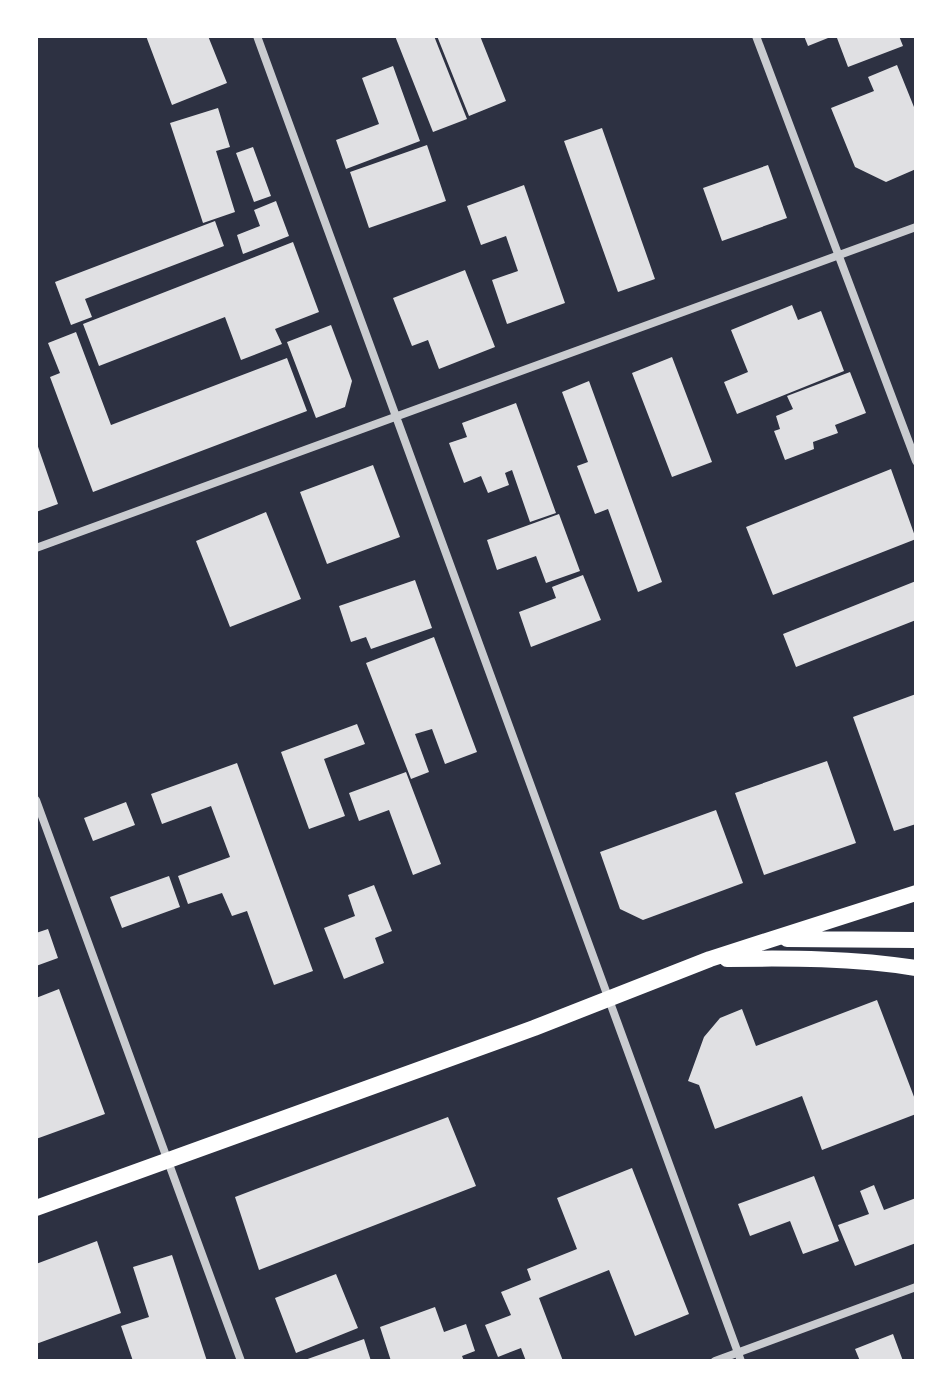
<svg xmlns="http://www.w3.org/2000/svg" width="952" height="1397" font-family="'IBM Plex Serif',serif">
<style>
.building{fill:#e0e0e3}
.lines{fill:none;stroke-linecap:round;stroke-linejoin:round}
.minor{stroke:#caccd0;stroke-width:8}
.secondary{stroke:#fff;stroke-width:16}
</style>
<rect width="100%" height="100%" fill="#2d3142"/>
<path class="building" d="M 146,36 L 208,36 L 227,83 L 172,105 Z
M 395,36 L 434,36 L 467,119 L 433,132 Z
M 437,36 L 480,36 L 506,101 L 469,116 Z
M 804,36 L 833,36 L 808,46 Z
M 842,36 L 899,36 L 903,46 L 848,67 L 837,38 Z
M 897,65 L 916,112 L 916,169 L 886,182 L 855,167 L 831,108 L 874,91 L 868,77 Z
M 393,66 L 420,141 L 346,169 L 336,140 L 379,124 L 362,78 Z
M 218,108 L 230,147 L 216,151 L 235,212 L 203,223 L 170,123 Z
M 602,128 L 655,279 L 618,292 L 564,141 Z
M 427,145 L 446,201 L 369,228 L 350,172 Z
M 253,147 L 271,196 L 254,202 L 236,153 Z
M 768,165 L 787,218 L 722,241 L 703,188 Z
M 524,185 L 565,303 L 507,324 L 492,280 L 518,271 L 506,236 L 481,245 L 467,206 Z
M 276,201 L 289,236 L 243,254 L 237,235 L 260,226 L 254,210 Z
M 215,221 L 224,246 L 85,299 L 92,317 L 71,325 L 55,282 Z
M 293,242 L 319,312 L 275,329 L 282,344 L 241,360 L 225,317 L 99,366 L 83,324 Z
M 465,270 L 495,347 L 439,369 L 428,340 L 412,346 L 393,298 Z
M 792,305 L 798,320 L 821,311 L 844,371 L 737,414 L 724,382 L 748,372 L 731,330 Z
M 331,325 L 352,381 L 345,407 L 316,418 L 287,342 Z
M 76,332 L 111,425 L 287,358 L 307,411 L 93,492 L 50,377 L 60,373 L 48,343 Z
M 672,357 L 712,462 L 672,477 L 632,373 Z
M 850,372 L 866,413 L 835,425 L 838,433 L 813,442 L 814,449 L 785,460 L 774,431 L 780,429 L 776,416 L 793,409 L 787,396 Z
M 589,381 L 662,582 L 638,592 L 608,509 L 595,514 L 577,466 L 588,462 L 562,392 Z
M 516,403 L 556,513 L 530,522 L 512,470 L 505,473 L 509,485 L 488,493 L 481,476 L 464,483 L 449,443 L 467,437 L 462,423 Z
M 36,441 L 58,504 L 36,512 Z
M 373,465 L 400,537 L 327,564 L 300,492 Z
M 891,469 L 916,539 L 773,595 L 746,527 Z
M 266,512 L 301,599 L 230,627 L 196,541 Z
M 559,514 L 580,571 L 546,583 L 536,556 L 497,570 L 487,540 Z
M 583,575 L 601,620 L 531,647 L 519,612 L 556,598 L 552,587 Z
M 415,580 L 432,628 L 371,649 L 366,637 L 351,642 L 339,606 Z
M 916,581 L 916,620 L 796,667 L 783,634 Z
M 434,637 L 477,752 L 445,764 L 432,729 L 415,734 L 429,772 L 411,779 L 366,663 Z
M 916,694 L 916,824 L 894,831 L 853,717 Z
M 357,724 L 365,744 L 324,759 L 345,816 L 309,829 L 281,752 Z
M 827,761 L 856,843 L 764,875 L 735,793 Z
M 237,763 L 313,971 L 274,985 L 247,911 L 232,916 L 222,893 L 188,904 L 178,876 L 230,857 L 211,806 L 162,824 L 151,794 Z
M 406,772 L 441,864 L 413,875 L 389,810 L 359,821 L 349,793 Z
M 126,802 L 135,825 L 93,841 L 84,818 Z
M 716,810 L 743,883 L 643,920 L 620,909 L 600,852 Z
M 169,876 L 180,907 L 122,928 L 110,897 Z
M 374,885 L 392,931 L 375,938 L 384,963 L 344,979 L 324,928 L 355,916 L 348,895 Z
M 48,929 L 58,958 L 36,966 L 36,933 Z
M 59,989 L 105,1114 L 36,1139 L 36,998 Z
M 877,1000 L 916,1102 L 916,1114 L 822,1150 L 802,1096 L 715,1129 L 699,1085 L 688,1081 L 704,1037 L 720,1018 L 742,1009 L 756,1046 Z
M 448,1117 L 476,1186 L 259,1270 L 235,1197 Z
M 632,1168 L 689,1314 L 635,1336 L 609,1270 L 539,1298 L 563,1361 L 526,1361 L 521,1348 L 498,1357 L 485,1325 L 511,1315 L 501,1292 L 531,1280 L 527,1269 L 577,1249 L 557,1198 Z
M 814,1176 L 839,1241 L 803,1254 L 790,1221 L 750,1236 L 738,1204 Z
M 874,1185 L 884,1210 L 916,1198 L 916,1243 L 855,1266 L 838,1225 L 869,1214 L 860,1191 Z
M 97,1241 L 121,1313 L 36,1344 L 36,1264 Z
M 172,1255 L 207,1361 L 133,1361 L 121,1326 L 149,1317 L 133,1267 Z
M 336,1274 L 358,1328 L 296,1353 L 275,1298 Z
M 435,1307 L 444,1332 L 466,1324 L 475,1351 L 462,1356 L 464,1361 L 391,1361 L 380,1327 Z
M 893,1334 L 903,1361 L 860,1361 L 855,1349 Z
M 364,1339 L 371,1361 L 302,1361 Z"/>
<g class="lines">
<path class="minor" d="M 257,36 L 741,1361
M 756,36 L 916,461
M 36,548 L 916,227
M 36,800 L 241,1361
M 715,1361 L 916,1287"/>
<path class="secondary" d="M 787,939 L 916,940
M 727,959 C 791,958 853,958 916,968
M 36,1208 L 534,1028 L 710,959 L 916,893"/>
</g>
<rect width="952" height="1397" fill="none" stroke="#ffffff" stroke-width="76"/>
</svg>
